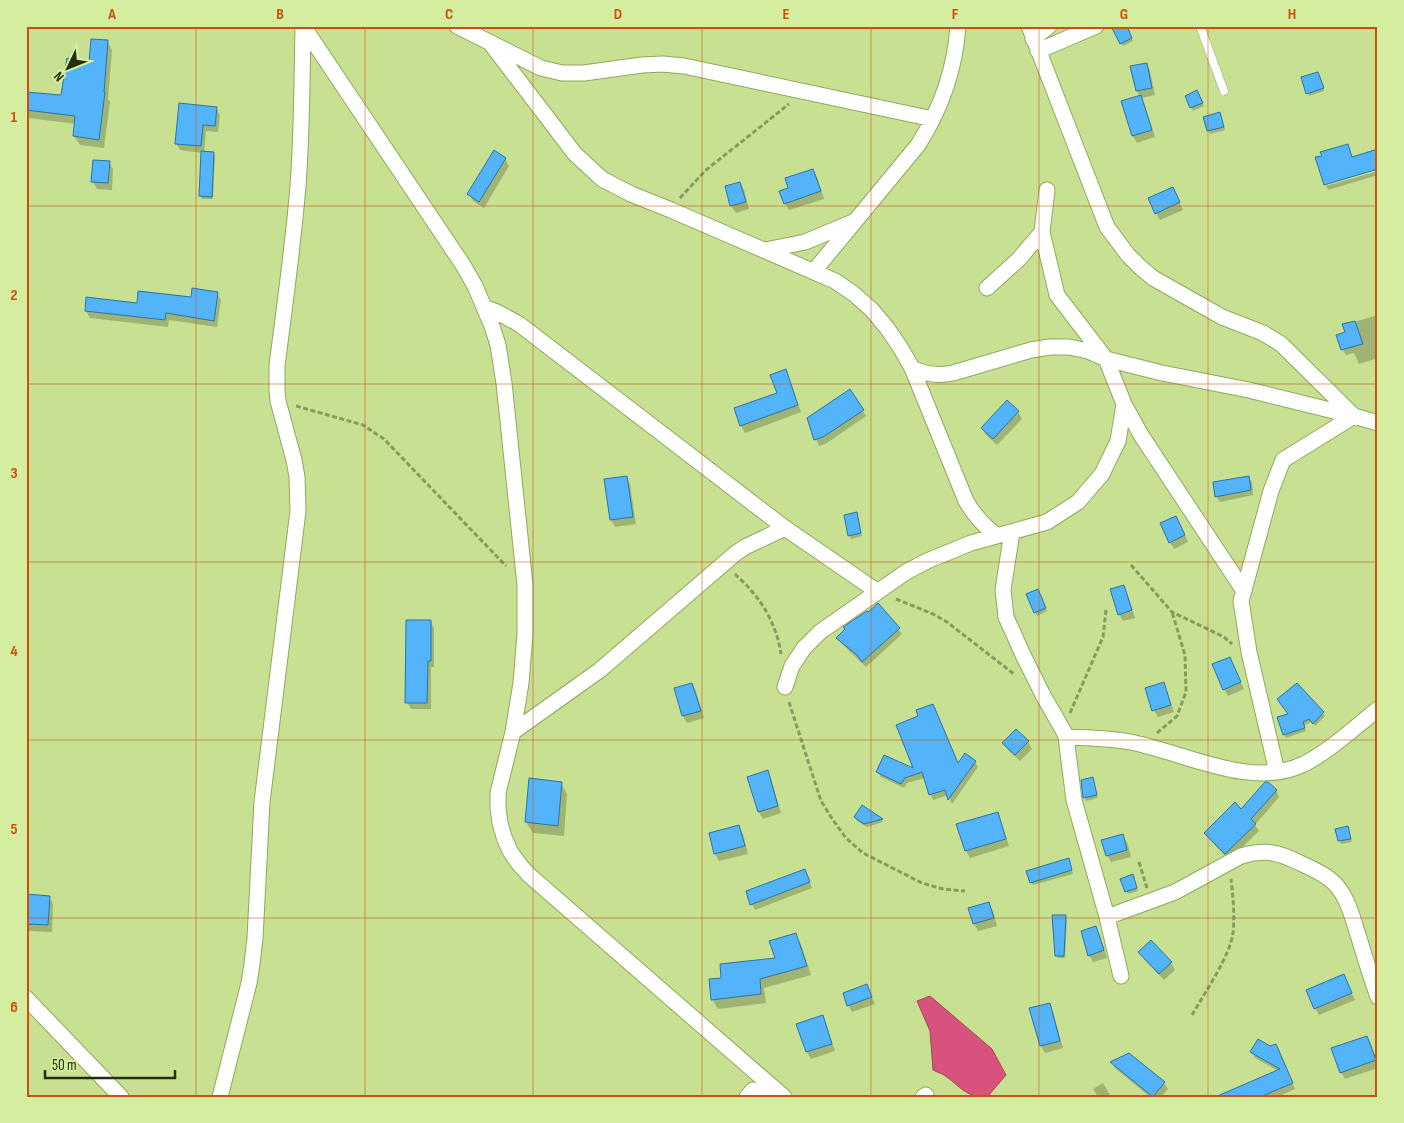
<svg xmlns="http://www.w3.org/2000/svg" width="1404" height="1123" font-family="'Sofia Sans Condensed',sans-serif">
<style>
.water{fill:#d7537e;stroke:#a1485c}
.shadow{fill:#0003}
.building{fill:#54b4fa;stroke:#2b73a4}
.lines{fill:none;stroke-linecap:round;stroke-linejoin:round}
.service-casing{stroke:#91a85c;stroke-width:9}
.minor-casing{stroke:#91a85c;stroke-width:17}
.path{stroke:#889b5f;stroke-width:3;stroke-dasharray:5 2.5;stroke-linecap:butt}
.service{stroke:#fff;stroke-width:8}
.minor{stroke:#fff;stroke-width:15}
.grid{fill:none;stroke:#cb520c;stroke-width:1;stroke-opacity:0.55}
.neatline{fill:none;stroke:#cb520c;stroke-width:2}
.grid-label{font-size:16px;text-anchor:middle;font-weight:bold;fill:#cb520c}
</style>
<rect width="100%" height="100%" fill="#c7e092"/>
<path class="water" d="M 930,996 L 992,1049 L 1006,1075 L 988,1096 C 968,1100 959,1085 944,1075 C 941,1073 936,1072 933,1070 L 930,1031 L 917,1001 Z"/>
<path class="shadow" d="M 1125,26 L 1133,41 L 1123,46 L 1113,27 Z
M 107,41 L 112,50 L 108,99 L 110,102 L 104,148 L 80,145 L 74,136 L 76,124 L 29,118 L 26,114 L 26,93 L 62,96 L 90,64 Z
M 1146,64 L 1150,71 L 1155,95 L 1141,98 L 1144,103 L 1155,137 L 1137,143 L 1133,136 L 1140,96 L 1137,91 L 1132,67 Z
M 1320,76 L 1324,91 L 1309,96 L 1308,93 Z
M 1198,95 L 1204,106 L 1193,111 L 1186,96 Z
M 216,108 L 220,115 L 218,132 L 206,131 L 204,153 L 213,153 L 215,156 L 213,199 L 202,199 L 200,196 L 203,153 L 180,150 L 176,143 Z
M 1220,114 L 1225,130 L 1210,134 L 1205,118 Z
M 494,152 L 505,159 L 509,166 L 484,208 L 473,201 L 469,194 Z
M 109,162 L 113,169 L 112,190 L 97,189 L 93,182 Z
M 813,170 L 817,177 L 824,199 L 789,210 L 785,203 L 790,188 Z
M 1378,171 L 1378,175 L 1328,190 L 1326,186 Z
M 740,183 L 744,190 L 749,209 L 736,213 L 731,206 L 726,187 Z
M 1173,188 L 1183,210 L 1160,220 L 1156,213 Z
M 217,293 L 221,300 L 217,327 L 169,320 L 168,327 L 90,318 L 86,311 L 192,299 Z
M 1378,315 L 1378,358 L 1359,364 L 1354,353 L 1346,355 L 1342,349 L 1346,333 L 1344,325 Z
M 785,371 L 789,378 L 801,412 L 745,433 L 741,426 L 735,409 L 778,394 Z
M 862,410 L 866,416 L 827,443 L 819,446 L 808,419 Z
M 1018,412 L 1022,419 L 997,445 L 986,435 L 982,428 Z
M 626,477 L 630,484 L 636,524 L 615,527 L 611,520 L 606,480 Z
M 1249,477 L 1252,482 L 1253,495 L 1220,502 L 1216,496 Z
M 856,514 L 862,536 L 851,539 L 850,536 Z
M 1180,524 L 1188,542 L 1174,549 L 1170,542 Z
M 1123,586 L 1127,593 L 1135,618 L 1123,621 L 1119,614 Z
M 1039,594 L 1047,611 L 1037,616 L 1027,595 Z
M 878,605 L 902,634 L 866,667 L 841,643 L 838,638 Z
M 430,621 L 434,628 L 434,667 L 431,667 L 431,709 L 411,709 L 407,702 Z
M 1233,665 L 1244,689 L 1228,696 L 1224,689 Z
M 692,684 L 696,691 L 704,718 L 687,723 L 683,716 L 676,689 Z
M 1163,684 L 1167,691 L 1174,712 L 1158,717 L 1154,710 Z
M 1297,685 L 1325,716 L 1315,726 L 1312,721 L 1304,726 L 1306,731 L 1286,738 L 1278,718 L 1289,715 Z
M 1028,742 L 1032,749 L 1020,761 L 1008,750 L 1004,743 Z
M 975,762 L 978,767 L 952,804 L 948,795 L 933,800 L 925,778 L 907,783 L 904,788 L 881,777 L 878,772 L 916,771 Z
M 767,772 L 771,779 L 781,813 L 763,819 L 759,812 L 749,777 Z
M 1092,779 L 1098,798 L 1086,801 L 1085,798 L 1082,781 Z
M 561,783 L 567,794 L 564,836 L 533,833 L 526,822 Z
M 1276,790 L 1279,797 L 1255,825 L 1259,831 L 1229,860 L 1209,839 L 1205,833 Z
M 862,807 L 882,820 L 883,822 L 867,827 L 857,821 L 855,818 Z
M 997,814 L 1001,821 L 1009,846 L 970,858 L 966,851 L 958,825 Z
M 739,827 L 743,834 L 748,854 L 719,861 L 715,854 Z
M 1348,828 L 1352,842 L 1341,844 L 1337,830 Z
M 1122,835 L 1127,842 L 1131,857 L 1111,862 L 1107,855 Z
M 1070,862 L 1073,874 L 1033,885 L 1031,882 Z
M 808,877 L 812,888 L 755,910 L 752,904 Z
M 1134,879 L 1138,891 L 1128,894 L 1126,891 Z
M 26,895 L 49,897 L 53,904 L 52,932 L 28,931 L 26,927 Z
M 988,904 L 993,911 L 997,926 L 978,931 L 974,924 L 970,909 Z
M 1065,917 L 1067,920 L 1065,958 L 1058,958 L 1056,955 Z
M 1095,928 L 1100,935 L 1107,958 L 1093,962 L 1089,955 Z
M 795,935 L 801,944 L 811,975 L 764,988 L 766,1003 L 718,1009 L 712,999 L 722,979 L 776,959 Z
M 1140,952 L 1171,963 L 1175,970 L 1164,980 L 1144,959 Z
M 1343,975 L 1355,1000 L 1319,1015 L 1315,1008 Z
M 867,986 L 875,1004 L 852,1012 L 848,1005 Z
M 1049,1005 L 1053,1012 L 1063,1048 L 1045,1053 L 1041,1046 L 1031,1009 Z
M 822,1017 L 826,1024 L 835,1051 L 811,1059 L 807,1052 L 798,1025 Z
M 1367,1037 L 1371,1044 L 1378,1064 L 1378,1068 L 1345,1079 L 1341,1072 Z
M 1270,1047 L 1279,1052 L 1295,1089 L 1277,1097 L 1225,1097 L 1278,1071 L 1255,1058 L 1252,1052 Z
M 1129,1054 L 1164,1083 L 1168,1089 L 1161,1097 L 1150,1097 L 1115,1068 L 1112,1062 Z
M 1103,1083 L 1105,1086 L 1111,1097 L 1098,1097 L 1093,1089 Z"/>
<path class="building" d="M 1111,26 L 1127,26 L 1132,38 L 1120,44 Z
M 91,39 L 108,40 L 104,92 L 105,92 L 99,140 L 73,136 L 75,116 L 26,110 L 26,92 L 61,95 L 67,58 L 89,62 Z
M 1147,63 L 1152,88 L 1136,91 L 1130,66 Z
M 1318,72 L 1324,88 L 1306,94 L 1301,77 Z
M 1197,90 L 1203,103 L 1190,108 L 1185,96 Z
M 1141,95 L 1152,130 L 1132,136 L 1121,101 Z
M 179,103 L 217,107 L 215,126 L 203,125 L 201,146 L 175,144 Z
M 1220,112 L 1224,127 L 1207,131 L 1203,117 Z
M 1348,144 L 1352,157 L 1378,149 L 1378,169 L 1324,185 L 1315,157 L 1322,156 L 1320,152 Z
M 494,150 L 506,158 L 479,202 L 467,194 Z
M 201,151 L 214,152 L 212,197 L 199,196 Z
M 93,160 L 110,161 L 108,183 L 91,182 Z
M 813,169 L 821,191 L 784,204 L 779,191 L 788,188 L 785,178 Z
M 740,182 L 746,202 L 730,206 L 725,186 Z
M 1173,187 L 1180,202 L 1155,214 L 1148,198 Z
M 192,288 L 218,292 L 214,321 L 166,313 L 165,320 L 85,311 L 86,297 L 137,303 L 138,291 L 191,297 Z
M 1355,321 L 1363,344 L 1341,350 L 1336,335 L 1345,332 L 1342,324 Z
M 786,369 L 798,405 L 740,426 L 734,408 L 777,393 L 770,375 Z
M 850,389 L 864,410 L 823,437 L 814,440 L 807,418 Z
M 1007,400 L 1019,411 L 993,439 L 981,428 Z
M 627,476 L 633,517 L 610,520 L 604,479 Z
M 1249,476 L 1251,490 L 1215,497 L 1213,482 Z
M 857,512 L 861,533 L 848,536 L 844,515 Z
M 1176,516 L 1185,535 L 1169,543 L 1160,523 Z
M 1124,585 L 1132,610 L 1118,615 L 1110,589 Z
M 1038,589 L 1046,608 L 1034,613 L 1026,594 Z
M 878,603 L 900,628 L 862,662 L 857,655 L 836,638 L 845,629 L 843,627 L 867,611 L 868,612 Z
M 406,620 L 431,620 L 431,661 L 428,661 L 427,703 L 405,703 Z
M 1230,657 L 1241,682 L 1223,690 L 1212,664 Z
M 1164,682 L 1171,705 L 1152,711 L 1145,688 Z
M 692,683 L 701,711 L 682,716 L 674,688 Z
M 1297,683 L 1324,712 L 1313,724 L 1309,719 L 1303,722 L 1305,728 L 1283,735 L 1277,717 L 1288,714 L 1277,699 Z
M 933,704 L 958,763 L 965,753 L 976,761 L 948,800 L 945,790 L 929,795 L 922,772 L 905,778 L 901,784 L 876,772 L 884,755 L 913,768 L 896,725 L 918,716 L 916,710 Z
M 1016,729 L 1029,741 L 1015,755 L 1002,743 Z
M 768,770 L 778,806 L 758,812 L 747,777 Z
M 1093,777 L 1097,795 L 1083,798 L 1081,780 Z
M 529,778 L 562,782 L 558,826 L 525,822 Z
M 1265,782 L 1268,782 L 1277,790 L 1251,819 L 1256,824 L 1225,854 L 1204,833 L 1235,802 L 1241,809 Z
M 862,805 L 883,819 L 864,824 L 854,817 Z
M 998,812 L 1006,839 L 965,851 L 956,824 Z
M 739,825 L 745,846 L 714,854 L 709,833 Z
M 1348,826 L 1351,839 L 1338,841 L 1335,829 Z
M 1123,834 L 1127,850 L 1106,856 L 1101,840 Z
M 1069,858 L 1072,870 L 1030,883 L 1026,871 Z
M 805,869 L 810,882 L 750,905 L 746,891 Z
M 1133,874 L 1137,888 L 1125,892 L 1120,879 Z
M 26,894 L 50,896 L 48,925 L 26,924 Z
M 989,902 L 994,918 L 973,924 L 968,908 Z
M 1052,915 L 1066,915 L 1064,956 L 1055,956 Z
M 1096,926 L 1104,950 L 1088,956 L 1081,931 Z
M 796,933 L 807,966 L 760,979 L 761,994 L 711,1000 L 709,979 L 721,978 L 720,964 L 775,958 L 769,941 Z
M 1151,940 L 1172,962 L 1159,974 L 1138,952 Z
M 1344,974 L 1352,993 L 1314,1009 L 1306,990 Z
M 867,984 L 872,997 L 847,1006 L 843,993 Z
M 1050,1003 L 1060,1041 L 1040,1046 L 1029,1008 Z
M 823,1015 L 832,1044 L 806,1052 L 796,1024 Z
M 1367,1036 L 1376,1060 L 1340,1073 L 1331,1048 Z
M 1258,1039 L 1270,1046 L 1276,1044 L 1293,1083 L 1260,1097 L 1215,1097 L 1280,1069 L 1250,1052 Z
M 1129,1053 L 1165,1082 L 1153,1097 L 1110,1062 Z"/>
<g class="lines">
<defs>
<path id="service" d="M 1200,26 L 1224,91"/>
<path id="minor" d="M 303,26 L 463,265 L 475,286 L 492,326 L 498,345 L 504,383 L 525,585 L 525,634 L 521,683 L 513,732 L 498,793 L 498,808 L 500,823 L 504,837 L 510,851 L 519,864 L 529,875 L 784,1097
M 457,26 L 541,68 L 562,73 L 584,73 L 642,65 L 663,64 L 684,66 L 933,119
M 1029,26 L 1107,227 L 1128,255 L 1140,267 L 1153,278 L 1222,317 L 1263,333 L 1281,344 L 1354,416
M 1033,39 L 1049,26
M 491,44 L 575,154 L 602,179 L 631,194 L 671,210 L 835,281 L 854,294 L 872,310 L 887,328 L 900,347 L 912,368 L 966,501 C 974,515 984,526 997,536
M 1038,51 L 1096,26
M 1047,190 L 1042,232 L 1057,295 L 1106,359 L 1124,404 L 1141,435 L 1244,591
M 765,250 L 805,242 L 853,222
M 814,271 L 918,145 C 941,109 955,70 958,26
M 987,288 L 1018,260 L 1042,232
M 486,308 L 497,312 L 519,324 L 785,528 L 878,592
M 912,368 C 926,375 938,376 953,373 L 1031,350 L 1050,347 L 1069,347 L 1088,351 L 1106,359 L 1162,373 L 1249,390 L 1354,416 L 1378,423
M 1012,532 L 1003,590 L 1006,617 L 1024,657 L 1044,697 L 1063,730 L 1066,737 L 1074,800 L 1107,917 L 1121,976
M 785,687 L 792,666 L 804,648 L 820,632 L 906,572 L 927,561 L 971,543 L 1047,522 L 1078,502 L 1102,474 L 1118,441 L 1124,404
M 513,732 L 600,670 L 736,553 L 745,547 L 785,528
M 1066,737 C 1087,738 1109,738 1130,742 C 1184,752 1251,790 1304,764 C 1331,750 1354,728 1378,709
M 1277,772 L 1249,652 L 1241,601 L 1271,491 L 1283,460 L 1354,416
M 1107,917 L 1175,892 L 1241,856 C 1265,849 1278,852 1300,863 C 1313,869 1327,875 1336,885 C 1349,900 1353,920 1359,938 C 1365,958 1371,977 1378,997
M 26,998 L 121,1097
M 220,1097 L 249,983 L 252,964 L 255,938 L 262,802 L 298,511 L 297,477 L 294,460 L 278,401 L 277,391 L 277,365 C 285,305 293,246 298,186 C 302,133 302,80 303,26
M 747,1097 L 753,1090 L 768,1093 L 772,1097
M 923,1097 L 926,1095"/>
</defs>
<use href="#service" class="service-casing"/>
<use href="#minor" class="minor-casing"/>
<path class="path" d="M 680,198 L 706,170 L 789,104
M 296,406 L 363,425 L 384,439 L 506,566
M 1131,565 L 1172,612 L 1224,637 L 1232,644
M 735,574 C 741,580 749,587 754,594 C 768,610 778,633 781,654
M 896,599 L 933,614 L 947,622 L 1014,674
M 789,702 L 821,801 L 833,820 L 846,838 L 863,853 L 922,883 L 943,889 L 965,891
M 1070,713 L 1103,637 L 1106,610
M 1157,733 L 1177,716 L 1186,692 L 1185,655 L 1172,612
M 1139,862 L 1147,888
M 1192,1015 C 1204,994 1230,956 1233,933 C 1235,915 1233,897 1231,879"/>
<use href="#service" class="service"/>
<use href="#minor" class="minor"/>
</g>
<path class="grid" d="M 196,26 L 196,1097M 365,26 L 365,1097M 533,26 L 533,1097M 702,26 L 702,1097M 871,26 L 871,1097M 1039,26 L 1039,1097M 1208,26 L 1208,1097M 26,206 L 1378,206M 26,384 L 1378,384M 26,562 L 1378,562M 26,740 L 1378,740M 26,918 L 1378,918"/>
<rect width="1404" height="1123" fill="none" stroke="#d4ed9e" stroke-width="55"/>
<g transform="translate(68 68) rotate(227)" stroke="#d4ed9e" stroke-width="4" paint-order="stroke">
<path d="M0-4L9 19L0 12L-9 19Z" fill="#242d0d"/>
<text y="-8" font-size="14" font-weight="bold" text-anchor="middle" fill="#242d0d">N</text>
</g>
<path d="M45 1070v8h130v-8" fill="none" stroke="#242d0d" stroke-width="2.5"/>
<text x="52" y="1070" font-size="15" fill="#242d0d" stroke="#d4ed9e" stroke-width="4" paint-order="stroke">50 m</text>
<rect x="28" y="28" width="1348" height="1068" class="neatline"/>
<g class="grid-label">
<text x="112" y="19">A</text>
<text x="280" y="19">B</text>
<text x="449" y="19">C</text>
<text x="618" y="19">D</text>
<text x="786" y="19">E</text>
<text x="955" y="19">F</text>
<text x="1124" y="19">G</text>
<text x="1292" y="19">H</text>
<text x="14" y="122">1</text>
<text x="14" y="300">2</text>
<text x="14" y="478">3</text>
<text x="14" y="656">4</text>
<text x="14" y="834">5</text>
<text x="14" y="1012">6</text>
</g>
</svg>
